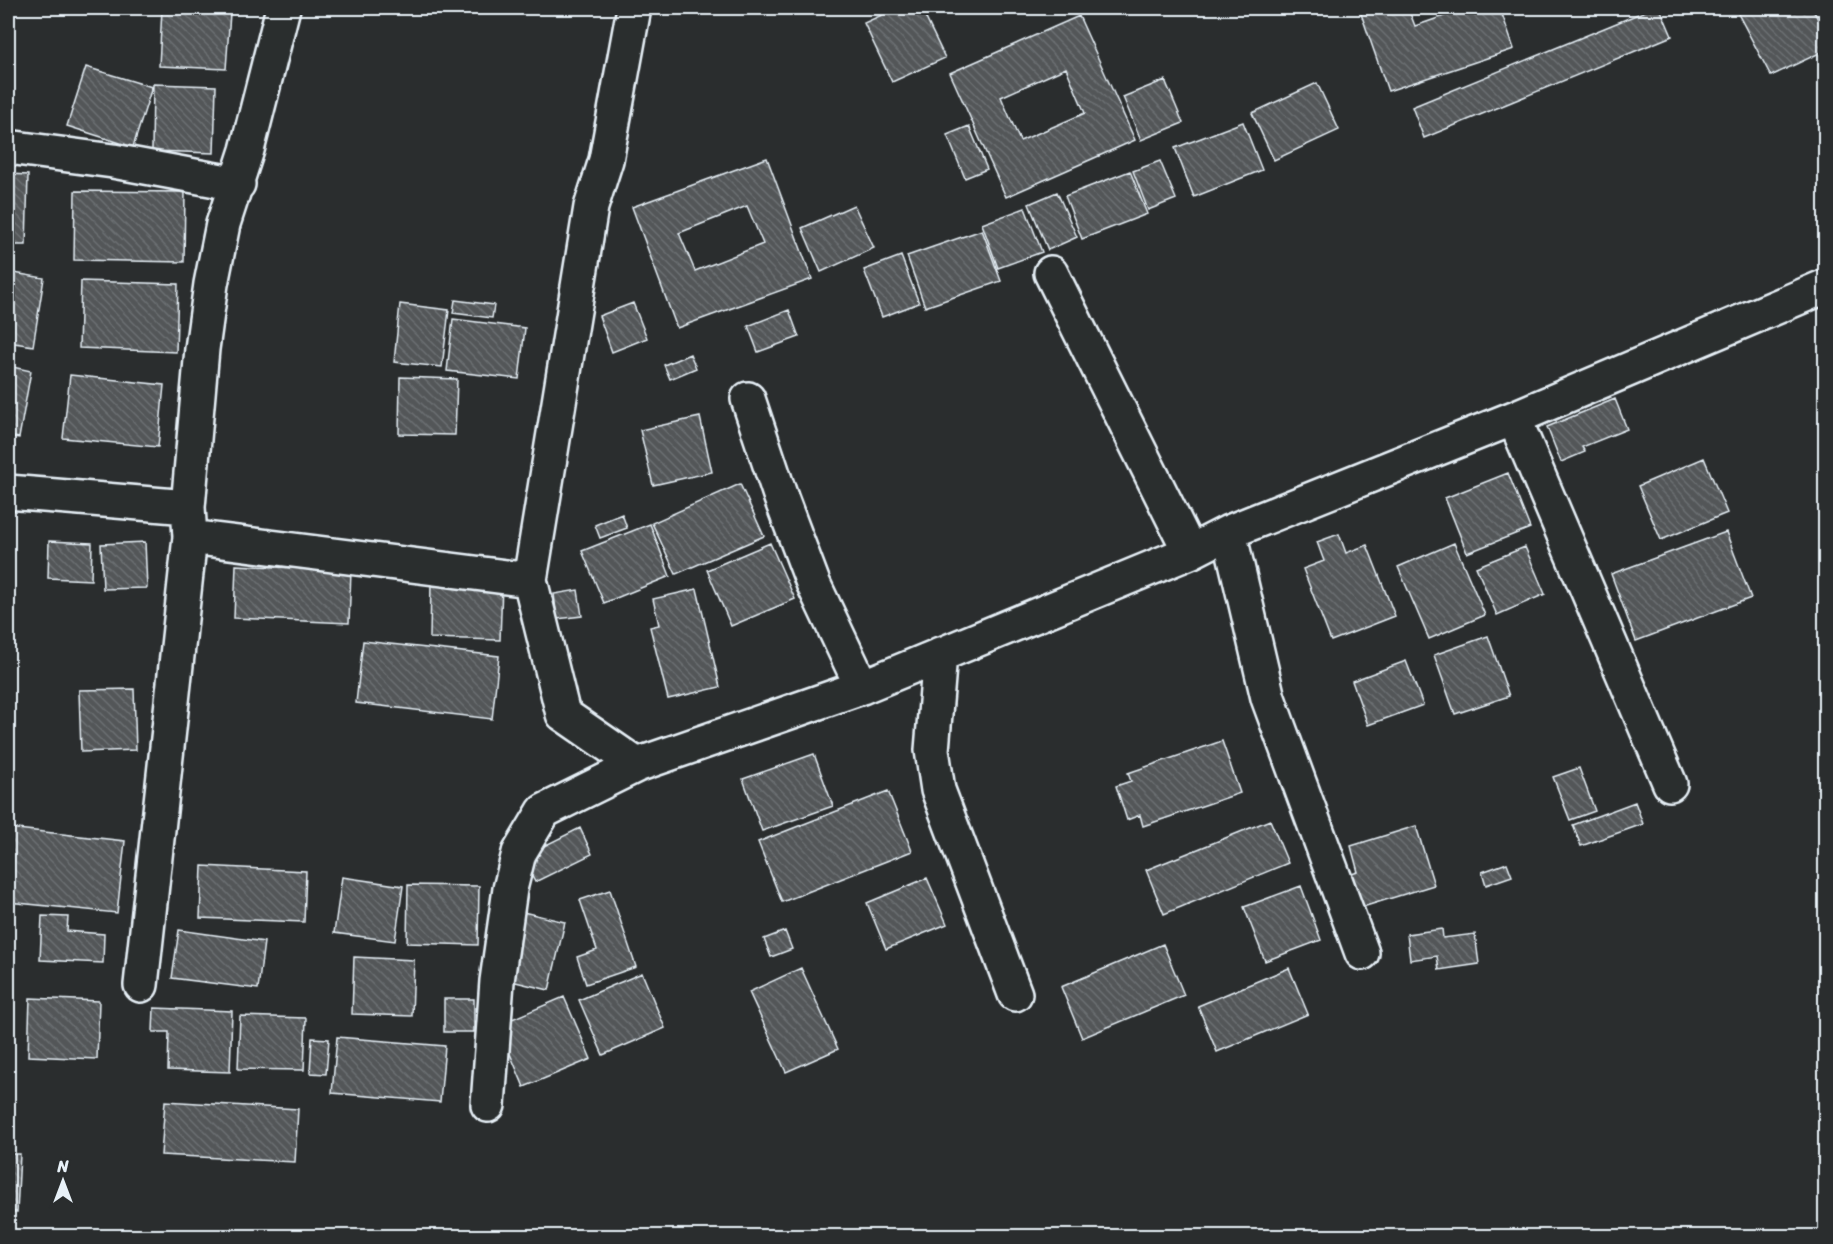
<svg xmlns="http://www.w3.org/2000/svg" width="1833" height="1244" font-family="Sriracha,sans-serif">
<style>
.building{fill:url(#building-back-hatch);stroke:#e8f1f8;stroke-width:1.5;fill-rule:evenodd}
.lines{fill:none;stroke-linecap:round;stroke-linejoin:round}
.minor-casing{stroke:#e8f1f8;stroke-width:38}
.minor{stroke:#2a2d2e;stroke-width:33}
</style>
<defs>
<pattern id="building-back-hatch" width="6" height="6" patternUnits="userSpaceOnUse" patternTransform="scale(1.5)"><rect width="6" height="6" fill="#535759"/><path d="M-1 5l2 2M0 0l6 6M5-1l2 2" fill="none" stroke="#6c7072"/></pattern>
</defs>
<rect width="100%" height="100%" fill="#2a2d2e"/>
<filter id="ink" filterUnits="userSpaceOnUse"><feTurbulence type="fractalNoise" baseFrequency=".0167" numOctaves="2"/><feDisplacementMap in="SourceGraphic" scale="12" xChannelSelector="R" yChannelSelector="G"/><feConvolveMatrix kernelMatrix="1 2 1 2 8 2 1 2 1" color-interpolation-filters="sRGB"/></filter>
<g filter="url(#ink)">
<path class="building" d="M 897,8 L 921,8 L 945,58 L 892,82 L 864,23 Z
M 1359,8 L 1408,8 L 1415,26 L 1453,13 L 1451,8 L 1500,8 L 1514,49 L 1388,91 Z
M 1653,8 L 1660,8 L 1672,36 L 1424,138 L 1412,107 Z
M 1735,8 L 1812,8 L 1826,34 L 1826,50 L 1771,76 Z
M 162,9 L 230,13 L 226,69 L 159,66 Z
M 1079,16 L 1135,140 L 1006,197 L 950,73 ZM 1066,68 L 1085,113 L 1020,141 L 1001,97 Z
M 86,67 L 152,87 L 133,147 L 67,126 Z
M 1165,80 L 1183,123 L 1141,140 L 1123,97 Z
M 1317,83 L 1339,130 L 1274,160 L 1252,113 Z
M 153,84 L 216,86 L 214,153 L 152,151 Z
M 1243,122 L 1262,170 L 1194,197 L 1175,148 Z
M 969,126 L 987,169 L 965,178 L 947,135 Z
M 767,158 L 812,279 L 677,328 L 632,207 ZM 747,206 L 763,244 L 695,271 L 679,233 Z
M 1160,161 L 1176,199 L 1148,210 L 1133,171 Z
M 1130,171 L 1147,214 L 1082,239 L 1065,196 Z
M 8,174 L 28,175 L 26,245 L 8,245 Z
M 75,191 L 185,192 L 184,262 L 74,260 Z
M 1057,192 L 1077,237 L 1048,250 L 1029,204 Z
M 854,205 L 874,248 L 821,272 L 802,228 Z
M 1025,208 L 1042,252 L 998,268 L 982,224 Z
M 982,230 L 1001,281 L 925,307 L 907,256 Z
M 901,256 L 919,303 L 882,317 L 864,270 Z
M 8,272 L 44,278 L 33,346 L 8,342 Z
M 81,281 L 178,284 L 176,352 L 79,348 Z
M 455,300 L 494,305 L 492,318 L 453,313 Z
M 633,303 L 647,338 L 612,352 L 599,316 Z
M 400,304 L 449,310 L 442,367 L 394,362 Z
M 789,310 L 799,337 L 758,352 L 748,326 Z
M 453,319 L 525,328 L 519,379 L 447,371 Z
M 690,354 L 696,368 L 670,379 L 664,365 Z
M 8,366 L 31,371 L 19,438 L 8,436 Z
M 70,375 L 164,385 L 158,447 L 63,438 Z
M 400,377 L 457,379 L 455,435 L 399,434 Z
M 1615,399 L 1627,429 L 1582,447 L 1585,452 L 1561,462 L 1547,427 Z
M 700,417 L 712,472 L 653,485 L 640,430 Z
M 1704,458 L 1727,513 L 1661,540 L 1638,486 Z
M 1508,473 L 1530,528 L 1467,553 L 1445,498 Z
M 740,484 L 764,536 L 676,574 L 652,523 Z
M 622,514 L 627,528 L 600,538 L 595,525 Z
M 650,524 L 670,576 L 604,603 L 582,551 Z
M 1726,532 L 1751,598 L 1636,641 L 1611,574 Z
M 1339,534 L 1346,553 L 1367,545 L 1395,616 L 1331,641 L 1303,569 L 1324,561 L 1317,542 Z
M 49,541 L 92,543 L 91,580 L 48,578 Z
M 145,542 L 147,588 L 103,589 L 101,544 Z
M 770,543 L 795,599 L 731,626 L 707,570 Z
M 1454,543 L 1485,615 L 1429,639 L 1398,567 Z
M 1525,547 L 1545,594 L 1497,615 L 1476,567 Z
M 236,565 L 351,571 L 349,623 L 234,618 Z
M 431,582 L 502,585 L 500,640 L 430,638 Z
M 697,589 L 720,687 L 668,699 L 650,627 L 659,625 L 653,599 Z
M 578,590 L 582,616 L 557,619 L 554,594 Z
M 1488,636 L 1509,696 L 1455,714 L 1434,655 Z
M 363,641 L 499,656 L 492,719 L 356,703 Z
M 1406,661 L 1423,705 L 1368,725 L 1352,681 Z
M 134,689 L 136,750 L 81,752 L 79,690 Z
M 1222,741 L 1240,793 L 1143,826 L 1140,815 L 1127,820 L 1116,786 L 1131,781 L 1128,773 Z
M 814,754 L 833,806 L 762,831 L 743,779 Z
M 1579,768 L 1595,811 L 1570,820 L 1553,777 Z
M 888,791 L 912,851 L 782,902 L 758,842 Z
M 1635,802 L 1643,824 L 1581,846 L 1573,825 Z
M 1270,820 L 1288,863 L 1164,914 L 1146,870 Z
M 1416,826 L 1434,885 L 1356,909 L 1345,876 L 1358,872 L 1351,846 Z
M 8,828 L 125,841 L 117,913 L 8,902 Z
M 580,828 L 592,854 L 535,882 L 522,857 Z
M 1507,863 L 1512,876 L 1486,885 L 1482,872 Z
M 202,866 L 306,871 L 304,922 L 200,918 Z
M 342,877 L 403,886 L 395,941 L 334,933 Z
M 927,878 L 947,924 L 886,949 L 867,903 Z
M 408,885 L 479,886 L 478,945 L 407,943 Z
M 1301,886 L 1321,940 L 1265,961 L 1244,907 Z
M 610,890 L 636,967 L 586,984 L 577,957 L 597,950 L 580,900 Z
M 519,911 L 565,922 L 549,990 L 503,979 Z
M 42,916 L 68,917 L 67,931 L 104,934 L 103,963 L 40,960 Z
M 1442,929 L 1443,938 L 1475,934 L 1479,964 L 1439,970 L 1437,956 L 1410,960 L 1407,934 Z
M 179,930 L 264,942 L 258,989 L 172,978 Z
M 785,931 L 792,949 L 771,957 L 764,939 Z
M 1163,944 L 1184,995 L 1082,1038 L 1061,987 Z
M 354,957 L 414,960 L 412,1016 L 352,1014 Z
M 801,968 L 838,1049 L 786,1072 L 749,992 Z
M 1289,968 L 1308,1014 L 1217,1052 L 1198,1006 Z
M 642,973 L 665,1028 L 603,1055 L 579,1000 Z
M 564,997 L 591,1059 L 524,1087 L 498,1025 Z
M 30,998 L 99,1001 L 97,1059 L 28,1056 Z
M 444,999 L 474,999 L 474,1032 L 444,1032 Z
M 154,1008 L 232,1011 L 230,1072 L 168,1070 L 169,1032 L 153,1032 Z
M 240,1016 L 306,1018 L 304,1070 L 238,1069 Z
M 337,1037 L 445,1046 L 440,1102 L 332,1093 Z
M 312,1038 L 329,1039 L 326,1074 L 310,1073 Z
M 165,1101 L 298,1109 L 295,1162 L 161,1155 Z
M 8,1154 L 20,1154 L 17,1212 L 8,1212 Z"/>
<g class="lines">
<defs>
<path id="minor" d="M 634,8 L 606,160 L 591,207 L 530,580 L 563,714 L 637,765
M 8,147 L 113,161 L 238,184
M 1051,273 L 1190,552
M 748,399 L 781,498 L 813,583 L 862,687
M 1514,418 L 1670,784
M 8,492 L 188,507 L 190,537 L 530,580
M 188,507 L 202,349 L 211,284 L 223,224 L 247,150 L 283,8
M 1229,532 L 1268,698 L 1362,953
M 940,654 L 932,750 L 938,790 L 1015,994
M 141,985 L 190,537
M 488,1105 L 497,981 L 510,889 L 519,853 L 544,811 L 637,765 L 862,687 L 1190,552 L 1229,532 L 1514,418 L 1826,286"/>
</defs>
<use href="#minor" class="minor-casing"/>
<use href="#minor" class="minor"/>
</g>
</g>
<rect width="1833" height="1244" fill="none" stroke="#2a2d2e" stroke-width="30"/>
<rect x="15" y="15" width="1803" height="1214" fill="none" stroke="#e8f1f8" stroke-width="2" filter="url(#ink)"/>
<g transform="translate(63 1181)" stroke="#2a2d2e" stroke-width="4.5" paint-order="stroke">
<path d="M0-4.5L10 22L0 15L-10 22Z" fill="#e8f1f8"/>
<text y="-9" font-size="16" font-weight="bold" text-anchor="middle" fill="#e8f1f8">N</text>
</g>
</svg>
